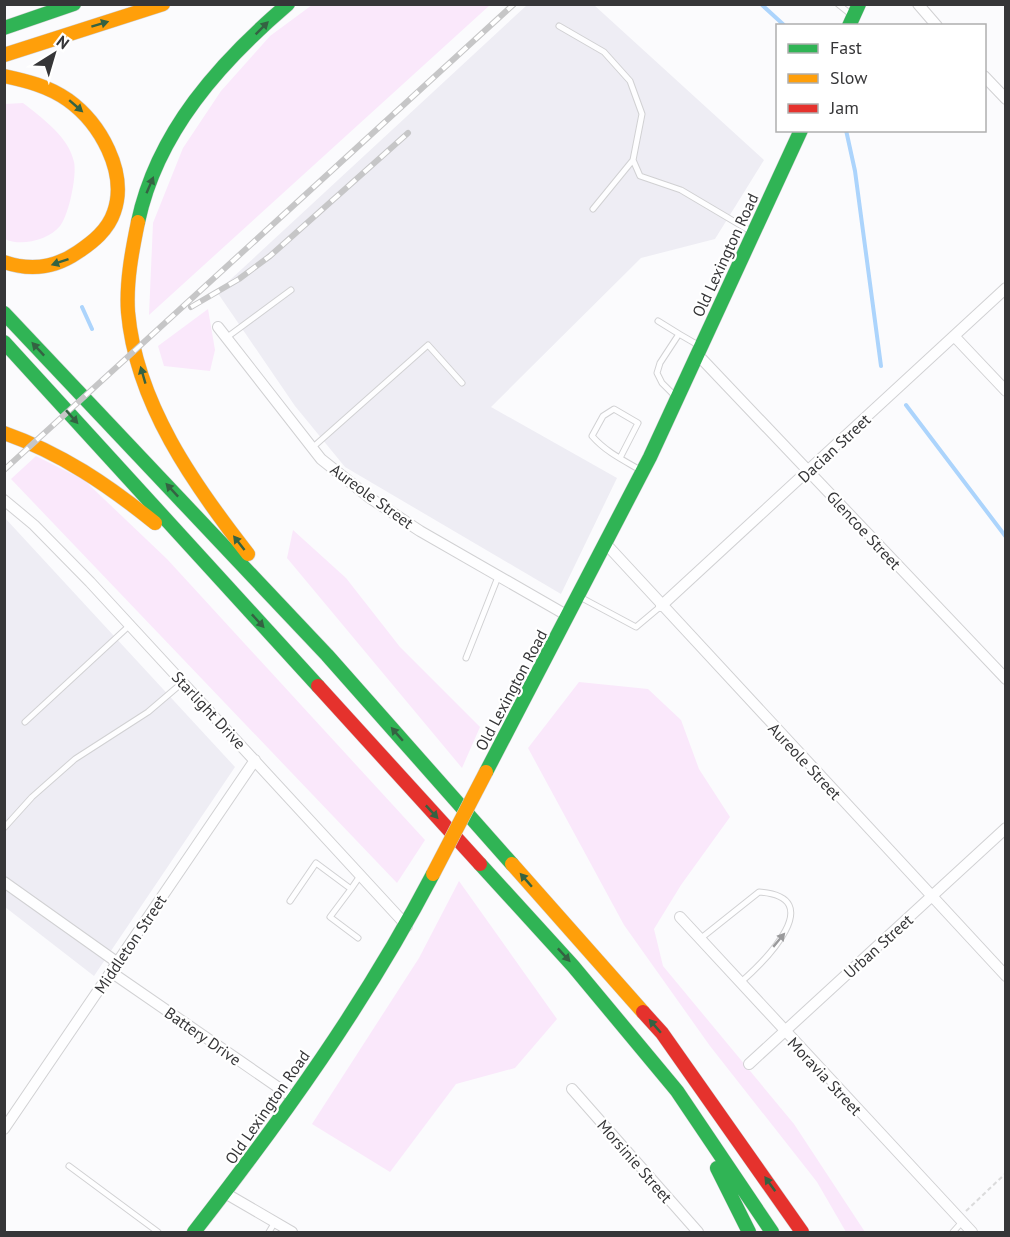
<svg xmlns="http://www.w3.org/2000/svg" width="1010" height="1237" font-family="'PT Sans',sans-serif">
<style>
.built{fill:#eeedf4}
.green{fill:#fae8fb}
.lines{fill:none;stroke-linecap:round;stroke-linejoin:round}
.stream{stroke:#acd4fc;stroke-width:4}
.lane-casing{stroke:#d1d1d3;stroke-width:7}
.street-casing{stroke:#d1d1d3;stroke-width:12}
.fast-casing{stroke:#d1d1d3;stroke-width:15}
.slow-casing{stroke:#d1d1d3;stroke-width:15}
.jam-casing{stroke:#d1d1d3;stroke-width:15}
.path{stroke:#dbdbdc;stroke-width:2;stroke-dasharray:4.5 3;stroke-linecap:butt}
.lane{stroke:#fefeff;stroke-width:5}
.street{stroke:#fefeff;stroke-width:10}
.fast{stroke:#30b455;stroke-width:14}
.slow{stroke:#ff9f0a;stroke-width:14}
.jam{stroke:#e5322d;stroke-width:14}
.rail-casing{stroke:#c6c6c7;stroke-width:6}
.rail{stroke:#fff;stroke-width:4;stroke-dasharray:11;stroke-linecap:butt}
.slow-bridge-casing{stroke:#d1d1d3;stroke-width:15;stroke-linecap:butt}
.slow-bridge{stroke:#ff9f0a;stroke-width:14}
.oneway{fill:#346242}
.oneway2{fill:#9a9a9c}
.labels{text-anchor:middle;stroke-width:4.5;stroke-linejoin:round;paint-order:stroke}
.street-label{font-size:16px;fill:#363638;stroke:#fff}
</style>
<rect width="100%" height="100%" fill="#fbfbfd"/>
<path class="built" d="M 527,5 L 594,5 L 764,160 L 715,239 L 641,258 L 491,407 L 617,478 L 561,594 L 345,467 L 295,406 L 217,292 Z
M 5,518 L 235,767 L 94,976 L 5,907 Z"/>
<path class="green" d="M 312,5 L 490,5 L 149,315 L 153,223 L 183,148 L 221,91 L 270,36 Z
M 23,103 C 42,118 69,137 74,162 C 77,175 69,215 60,226 C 49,240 20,247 5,239 L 5,104 Z
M 208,309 L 215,350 L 210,371 L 164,366 L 158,346 Z
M 36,456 L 84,480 L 167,559 L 425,840 L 397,883 L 11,479 Z
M 293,530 L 346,578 L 400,647 L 480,727 L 462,768 L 287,558 Z
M 579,682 L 648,689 L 681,720 L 699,769 L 730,817 L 681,885 L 654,929 L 663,966 L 794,1124 L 865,1232 L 846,1232 L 817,1182 L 710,1046 L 624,925 L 528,748 Z
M 459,881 L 557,1019 L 515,1068 L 456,1084 L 390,1172 L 312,1124 L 419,958 Z"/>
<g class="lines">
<path class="stream" d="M 761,4 L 785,26
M 846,130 L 855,171 L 881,366
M 82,307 L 92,329
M 906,405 L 1006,537"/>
<defs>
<path id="lane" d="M 838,4 L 853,16
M 559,26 L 604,52 L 630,81 L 642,114 L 633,160 L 640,176 L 681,190 L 752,232
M 593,209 L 633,160
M 658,321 L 679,334 L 660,363 L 657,373 L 662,383 L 676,397
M 679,334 L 698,345
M 226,338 L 291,290
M 312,448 L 428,345 L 462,383
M 620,458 L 638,423 L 614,409 L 603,416 L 592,436 C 606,452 623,460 642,471
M 580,597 L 636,627 L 661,606
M 466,658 L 498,577
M 25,722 L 130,625
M 4,828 L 32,797 L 75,759 L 148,712 L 182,683
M 351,889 L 330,917 L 358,938
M 290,901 L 316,863 L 351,889 L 360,876
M 700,939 L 759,892 C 829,897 765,961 741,982
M 69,1166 L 158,1232
M 269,1232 L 275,1222
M 953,1232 L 962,1222"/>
<path id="street" d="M 918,4 L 937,26
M 984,76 L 1006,99
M 218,327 L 321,459 L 370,498 L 420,531 L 568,616
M 954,336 L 1006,391
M 698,355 L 1006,679
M 4,500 L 34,525 L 90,582 L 407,926
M 606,544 L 1006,976
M 661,606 L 1006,288
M 4,882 L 118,963
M 680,917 L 972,1232
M 111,972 L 295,1099
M 749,1064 L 1006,828
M 572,1089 L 698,1232
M 4,1129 L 255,760
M 225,1193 L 292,1232"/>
<path id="fast" d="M 849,26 L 859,4
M 4,28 L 74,4
M 138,222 C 157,132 220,62 288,4
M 4,313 L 327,655 L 512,864
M 4,342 L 318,686
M 486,772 L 650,457 L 801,130
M 480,864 L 573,966 L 677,1091 L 772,1232
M 717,1168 L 749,1232
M 194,1232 C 283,1118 366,1002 433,874"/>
<path id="slow" d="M 4,55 L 163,4
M 4,76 C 27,81 48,86 68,100 C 100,123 128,172 114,212 C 108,230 93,242 78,252 C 55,268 30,271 4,262
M 138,222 C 132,251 126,282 128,312 C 136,403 194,485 248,554
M 4,433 C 61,453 108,485 155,523
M 512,864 L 643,1012"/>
<path id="jam" d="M 318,686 L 480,864
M 643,1012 L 662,1033 L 802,1232"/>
</defs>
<use href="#lane" class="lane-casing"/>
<use href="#street" class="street-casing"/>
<use href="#fast" class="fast-casing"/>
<use href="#slow" class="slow-casing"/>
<use href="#jam" class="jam-casing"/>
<path class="path" d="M 966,1211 L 1006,1173"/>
<use href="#lane" class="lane"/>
<use href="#street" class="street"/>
<use href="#fast" class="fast"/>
<use href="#slow" class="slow"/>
<use href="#jam" class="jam"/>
<defs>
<path id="rail" d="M 191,307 L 239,279 L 270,256 L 408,133
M 4,470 L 514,4"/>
</defs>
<use href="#rail" class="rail-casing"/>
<use href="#rail" class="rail"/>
<defs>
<path id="slow-bridge" d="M 433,874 L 486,772"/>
</defs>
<use href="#slow-bridge" class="slow-bridge-casing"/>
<use href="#slow-bridge" class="slow-bridge"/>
</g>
<defs><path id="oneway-solid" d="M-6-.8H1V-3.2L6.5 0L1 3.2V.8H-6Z" transform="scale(1.5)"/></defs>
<g class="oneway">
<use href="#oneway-solid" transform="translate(100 24) rotate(-17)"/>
<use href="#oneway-solid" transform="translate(262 28) rotate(-45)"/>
<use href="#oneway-solid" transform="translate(76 106) rotate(41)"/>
<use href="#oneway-solid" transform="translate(150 185) rotate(-67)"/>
<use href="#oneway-solid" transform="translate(60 262) rotate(161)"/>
<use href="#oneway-solid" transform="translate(38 349) rotate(-133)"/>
<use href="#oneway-solid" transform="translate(143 375) rotate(-106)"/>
<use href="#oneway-solid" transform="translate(72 417) rotate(48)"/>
<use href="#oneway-solid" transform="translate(172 490) rotate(-133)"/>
<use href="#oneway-solid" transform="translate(239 543) rotate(-128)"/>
<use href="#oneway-solid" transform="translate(258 621) rotate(47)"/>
<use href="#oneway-solid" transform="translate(397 734) rotate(-131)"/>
<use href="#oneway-solid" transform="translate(432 812) rotate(47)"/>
<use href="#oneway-solid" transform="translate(526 880) rotate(-131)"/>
<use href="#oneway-solid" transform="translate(564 955) rotate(47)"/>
<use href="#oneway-solid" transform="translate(655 1026) rotate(-131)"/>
<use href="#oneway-solid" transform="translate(770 1184) rotate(-126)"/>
</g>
<use class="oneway2" href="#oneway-solid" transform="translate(779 940) rotate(-50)"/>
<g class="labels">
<g class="street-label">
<text transform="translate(725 255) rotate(-65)" y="6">Old Lexington Road</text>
<text transform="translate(834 448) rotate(-43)" y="6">Dacian Street</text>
<text transform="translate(372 496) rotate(36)" y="6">Aureole Street</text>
<text transform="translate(864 530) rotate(47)" y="6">Glencoe Street</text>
<text transform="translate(511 690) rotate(-62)" y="6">Old Lexington Road</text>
<text transform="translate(209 710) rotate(47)" y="6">Starlight Drive</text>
<text transform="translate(805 761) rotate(47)" y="6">Aureole Street</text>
<text transform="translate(130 944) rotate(-56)" y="6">Middleton Street</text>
<text transform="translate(878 946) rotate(-42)" y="6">Urban Street</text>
<text transform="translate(203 1036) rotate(35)" y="6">Battery Drive</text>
<text transform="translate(825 1076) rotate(47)" y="6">Moravia Street</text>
<text transform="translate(267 1107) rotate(-55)" y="6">Old Lexington Road</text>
<text transform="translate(635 1161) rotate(49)" y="6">Morsinie Street</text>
</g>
</g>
<rect width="1010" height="1237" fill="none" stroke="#363638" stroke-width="12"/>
<rect x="776" y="24" width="210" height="108" fill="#ffffff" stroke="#afafaf" stroke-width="1.5"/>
<rect x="788" y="44" width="30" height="9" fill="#30b455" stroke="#afafaf" stroke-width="1.5"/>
<text x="830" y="54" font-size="18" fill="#363638">Fast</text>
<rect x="788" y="74" width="30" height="9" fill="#ff9f0a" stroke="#afafaf" stroke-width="1.5"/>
<text x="830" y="84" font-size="18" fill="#363638">Slow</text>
<rect x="788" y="104" width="30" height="9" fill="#e5322d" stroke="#afafaf" stroke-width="1.5"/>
<text x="830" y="114" font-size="18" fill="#363638">Jam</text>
<g transform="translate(54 54) rotate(37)" stroke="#ffffff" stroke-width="4.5" paint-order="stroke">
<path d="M0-4.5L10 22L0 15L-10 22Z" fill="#363638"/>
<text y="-9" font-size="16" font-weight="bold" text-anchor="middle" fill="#363638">N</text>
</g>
</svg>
